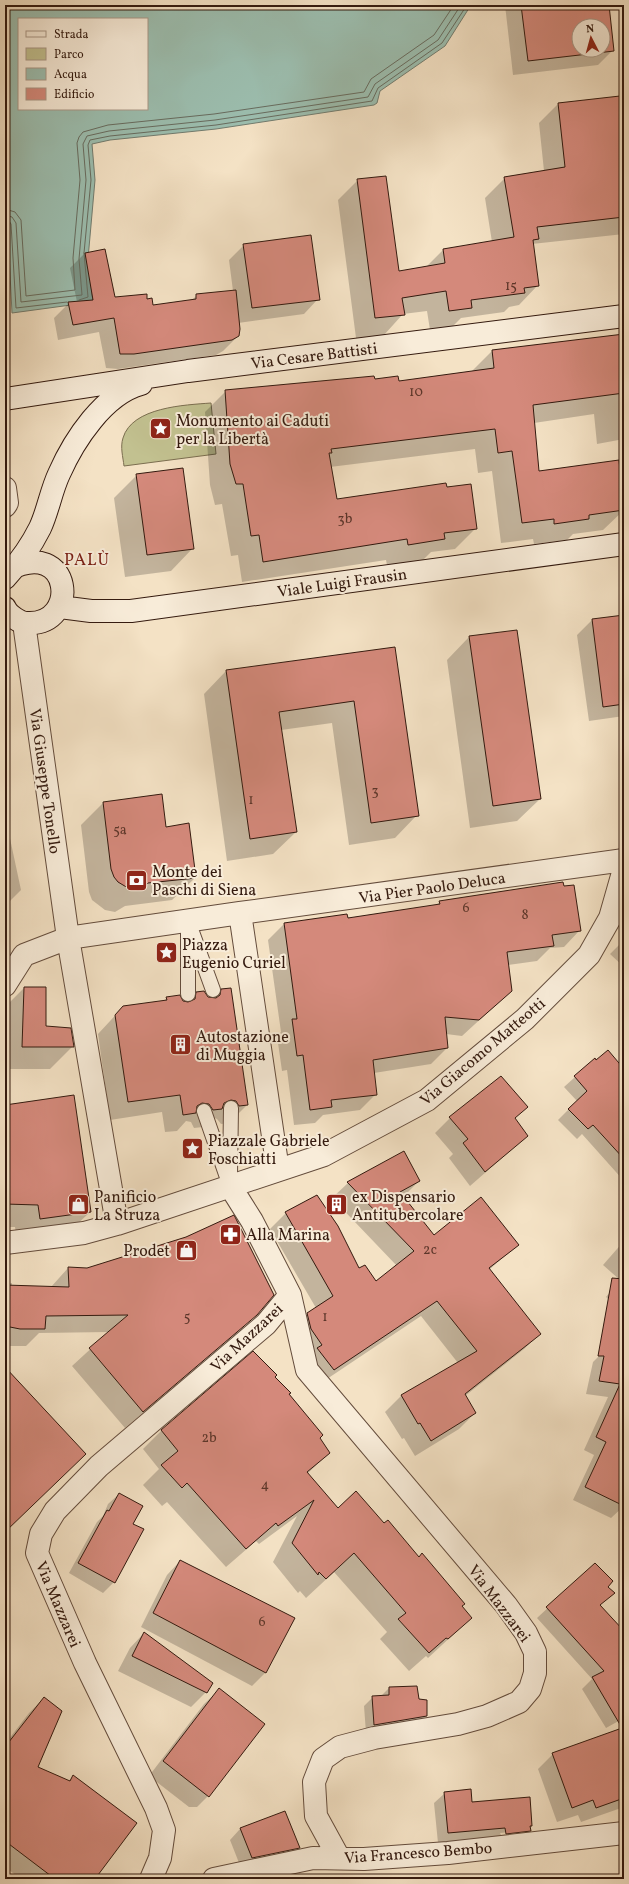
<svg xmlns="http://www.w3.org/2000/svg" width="629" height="1884" font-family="Vollkorn,serif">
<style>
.green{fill:#c2c190;stroke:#7b6e50}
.water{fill:#9cbeaf;stroke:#727c6f;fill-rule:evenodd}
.shadow{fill:#0003;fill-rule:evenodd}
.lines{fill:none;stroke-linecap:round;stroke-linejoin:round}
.shore{stroke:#686c5f;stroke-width:1}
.building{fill:#d4897b;stroke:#341a0f;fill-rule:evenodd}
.lane-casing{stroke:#644c3c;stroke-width:16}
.street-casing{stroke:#644c3c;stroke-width:24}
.secondary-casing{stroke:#341a0f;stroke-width:24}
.lane{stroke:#f8ecd9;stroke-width:14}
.street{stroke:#f8ecd9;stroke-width:22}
.secondary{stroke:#f8ecd9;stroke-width:22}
.labels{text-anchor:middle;stroke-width:4;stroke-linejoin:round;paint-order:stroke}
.number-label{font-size:14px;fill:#5c362a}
.street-label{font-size:16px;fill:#341a0f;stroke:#f8ecd9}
.poi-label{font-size:16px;fill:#341a0f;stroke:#f8ecd9;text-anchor:start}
.neighbourhood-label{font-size:17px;letter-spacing:1px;fill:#7a1f14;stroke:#f8ecd9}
</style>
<rect width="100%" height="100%" fill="#f4e2c5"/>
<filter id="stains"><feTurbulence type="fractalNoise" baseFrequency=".005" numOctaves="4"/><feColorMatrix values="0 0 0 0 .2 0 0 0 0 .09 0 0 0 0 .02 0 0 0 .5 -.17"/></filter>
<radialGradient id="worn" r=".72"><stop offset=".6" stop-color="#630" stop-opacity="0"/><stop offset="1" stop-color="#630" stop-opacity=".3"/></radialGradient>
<path class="green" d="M 211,403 L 216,454 L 124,466 C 123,457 120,447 123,438 C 132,407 185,405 211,403 Z"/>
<path class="water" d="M 5,5 L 471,5 L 445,46 L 380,91 L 377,103 L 374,105 L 216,129 L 110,140 L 92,144 L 95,180 L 88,259 L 93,302 L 12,313 L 5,174 ZM 19,19 L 147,19 L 147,109 L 19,109 Z"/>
<path class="shadow" d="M 505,5 L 608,5 L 613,50 L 598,65 L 513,75 ZM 579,26 L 603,26 L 603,50 L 579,50 Z
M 558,104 L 624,140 L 624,234 L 532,244 L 538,285 L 519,305 L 509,307 L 504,312 L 461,318 L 451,328 L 430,330 L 427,311 L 403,314 L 384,335 L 356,338 L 338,200 L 358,180 L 398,272 L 426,267 L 443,250 L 492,242 L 485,198 L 505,178 L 544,171 L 539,123 Z
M 244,245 L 318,299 L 304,314 L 238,323 L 238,336 L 223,351 L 216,355 L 118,369 L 106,368 L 99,332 L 58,340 L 54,318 L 69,303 L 77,302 L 70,268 L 85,253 L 104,250 L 114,298 L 146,300 L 152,306 L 191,301 L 197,295 L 233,291 L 229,260 Z
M 624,334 L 624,439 L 597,444 L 594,414 L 534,423 L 538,472 L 618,461 L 624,510 L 603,530 L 573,534 L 567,540 L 534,544 L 533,539 L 501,543 L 492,471 L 478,473 L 475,449 L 330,467 L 336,500 L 446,488 L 476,528 L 455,549 L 431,552 L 423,560 L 387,565 L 386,560 L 242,582 L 238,555 L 231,556 L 222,504 L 215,505 L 210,485 L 205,412 L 226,391 L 374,380 L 398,382 L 471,372 L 492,351 Z
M 137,475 L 193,548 L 171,571 L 125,577 L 114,498 Z
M 624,616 L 624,716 L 589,721 L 577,635 L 592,620 Z
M 516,631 L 540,799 L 517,821 L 470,828 L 447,660 L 469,637 Z
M 394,648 L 417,815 L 395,838 L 349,845 L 332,723 L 281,730 L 296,832 L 273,854 L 227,861 L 204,694 L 226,671 Z
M 103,803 L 165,828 L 195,878 L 172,900 L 125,906 L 115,912 L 105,910 L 92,900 L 89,892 L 81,825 Z
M 5,815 L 21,890 L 5,906 Z
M 440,902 L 580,930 L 564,947 L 550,948 L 537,961 L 508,965 L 511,991 L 462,1036 L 446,1034 L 447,1048 L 431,1064 L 374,1073 L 376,1094 L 360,1110 L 323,1115 L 315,1123 L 294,1125 L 287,1070 L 282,1071 L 277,1036 L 281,1032 L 268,940 L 284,924 L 346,915 L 347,919 L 436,905 Z
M 624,940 L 624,967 L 610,954 Z
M 24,988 L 45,1027 L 73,1046 L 50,1069 L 5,1069 L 5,1007 Z
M 222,990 L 247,1105 L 229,1123 L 221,1124 L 217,1119 L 212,1117 L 203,1127 L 194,1128 L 191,1122 L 186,1121 L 177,1131 L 165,1132 L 162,1112 L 110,1120 L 98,1034 L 123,1007 L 163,1002 L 167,998 L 187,1003 L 197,993 L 213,999 Z
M 595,1059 L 596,1061 L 624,1071 L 624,1181 L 582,1134 L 577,1139 L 558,1120 L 577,1101 L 564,1087 Z
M 501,1077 L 514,1119 L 527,1136 L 470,1186 L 449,1158 L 453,1154 L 435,1133 L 450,1118 Z
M 5,1093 L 9,1114 L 90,1212 L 67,1234 L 17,1241 L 15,1227 L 5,1227 Z
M 419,1181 L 403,1197 L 434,1236 L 517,1245 L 489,1270 L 540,1334 L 524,1349 L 465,1396 L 475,1413 L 459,1429 L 415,1456 L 404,1438 L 402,1439 L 385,1412 L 401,1396 L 458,1363 L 421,1316 L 318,1385 L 292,1330 L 308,1314 L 316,1308 L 270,1229 L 286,1213 L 316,1196 L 359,1270 L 376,1283 L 397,1266 L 332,1198 L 348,1183 Z
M 624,1241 L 624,1313 L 606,1297 L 620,1280 L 603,1265 Z
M 68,1268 L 256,1315 L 238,1332 L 125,1428 L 72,1366 L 109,1332 L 39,1333 L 26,1346 L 5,1346 L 5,1284 L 12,1283 L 12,1286 L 51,1287 Z
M 624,1336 L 624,1506 L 611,1518 L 573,1500 L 594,1455 L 584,1450 L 608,1397 L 586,1394 L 593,1362 L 606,1349 Z
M 5,1359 L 9,1367 L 5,1371 Z
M 274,1377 L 288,1394 L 329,1453 L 307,1474 L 338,1509 L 384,1525 L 471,1618 L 428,1658 L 426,1656 L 409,1671 L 380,1639 L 387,1632 L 334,1572 L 306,1598 L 300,1591 L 298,1593 L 273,1562 L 297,1516 L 259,1544 L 256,1541 L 226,1567 L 167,1502 L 162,1506 L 143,1485 L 159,1469 L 143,1449 L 162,1430 Z
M 119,1494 L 132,1524 L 114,1582 L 103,1593 L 69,1573 L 97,1522 L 103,1516 L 108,1504 Z
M 180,1561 L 266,1672 L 252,1686 L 141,1627 L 167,1575 Z
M 595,1564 L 606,1587 L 613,1593 L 599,1606 L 624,1632 L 624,1718 L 606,1728 L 582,1689 L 592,1679 L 537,1618 Z
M 144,1633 L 206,1692 L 191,1707 L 118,1671 L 130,1648 Z
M 5,1639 L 8,1639 L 8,1664 L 5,1667 Z
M 389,1688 L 418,1700 L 426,1716 L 417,1725 L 366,1733 L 364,1706 L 373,1697 L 380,1697 Z
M 219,1690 L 212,1792 L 197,1807 L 189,1807 L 149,1776 L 204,1704 Z
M 44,1698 L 36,1767 L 68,1782 L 73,1776 L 94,1879 L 21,1879 L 5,1867 L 5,1744 L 29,1713 Z
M 624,1737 L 624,1807 L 581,1822 L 578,1815 L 557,1822 L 538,1769 L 553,1754 Z
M 445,1793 L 471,1803 L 529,1798 L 531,1826 L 530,1831 L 519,1841 L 438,1843 L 434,1803 ZM 522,1831 L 522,1833 L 501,1835 L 500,1833 Z
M 285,1812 L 299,1848 L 288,1858 L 241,1868 L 230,1840 L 240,1829 Z"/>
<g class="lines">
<path class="shore" d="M 5,209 L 15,212 L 21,220 L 26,296 L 75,290 L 73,258 L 80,180 L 77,143 L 79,137 L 83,132 L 108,125 L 214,114 L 364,92 L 371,79 L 434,35 L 454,5
M 5,215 L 12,217 L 16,223 L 21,302 L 82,295 L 79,259 L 86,180 L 83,144 L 87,136 L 109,131 L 215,120 L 368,97 L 375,84 L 438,40 L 461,5
M 5,220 L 9,221 L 11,224 L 16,308 L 67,302
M 84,253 L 91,180 L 88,145 L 90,140 L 110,136 L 216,125 L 372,101 L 378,88 L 442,43 L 467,5
M 79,300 L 88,297 L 84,253"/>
</g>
<path class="building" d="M 521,5 L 609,5 L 614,51 L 528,61 ZM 579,26 L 603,26 L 603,50 L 579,50 Z
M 620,96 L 624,131 L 624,217 L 537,227 L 539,239 L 533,240 L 539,286 L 524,288 L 525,293 L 471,300 L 472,308 L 449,311 L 446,291 L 402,298 L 405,315 L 375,318 L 357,179 L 386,176 L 399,271 L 445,263 L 443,249 L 514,237 L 504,177 L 565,167 L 558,103 Z
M 311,235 L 320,300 L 252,308 L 243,244 Z
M 105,249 L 115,297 L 147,294 L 147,299 L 152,298 L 153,305 L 196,299 L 196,294 L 236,290 L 240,329 L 239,336 L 232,340 L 134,354 L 120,354 L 114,318 L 73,325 L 68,302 L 93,300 L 85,253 Z
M 624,334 L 624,393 L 533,405 L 539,471 L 619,460 L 624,510 L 589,515 L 589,519 L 554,524 L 554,519 L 522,523 L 512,451 L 498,453 L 495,429 L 331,449 L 332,453 L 329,453 L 337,499 L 446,483 L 447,487 L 471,484 L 477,529 L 444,533 L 445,539 L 408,545 L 407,539 L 263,562 L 259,535 L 251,536 L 243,484 L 236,484 L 230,464 L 225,390 L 374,376 L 375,379 L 398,376 L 399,381 L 494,368 L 492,350 Z
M 183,468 L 194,549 L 147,555 L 136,474 Z
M 624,615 L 624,704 L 603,707 L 592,619 Z
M 517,630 L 541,799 L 493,806 L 469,636 Z
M 395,647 L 419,816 L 371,823 L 354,701 L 279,712 L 297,832 L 250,839 L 226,670 Z
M 162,794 L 166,827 L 189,823 L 196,878 L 148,883 L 142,889 L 138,890 L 128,888 L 118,882 L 114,877 L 111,869 L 103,802 Z
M 563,882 L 564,886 L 574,885 L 581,931 L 552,935 L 554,946 L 507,952 L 512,991 L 479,1020 L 445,1017 L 448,1048 L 373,1060 L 377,1095 L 331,1100 L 332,1107 L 310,1110 L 303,1055 L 297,1056 L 292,1019 L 297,1019 L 284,923 L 347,914 L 348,918 L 440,904 L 439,901 Z
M 24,987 L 46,987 L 46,1026 L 71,1028 L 74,1047 L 22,1047 Z
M 231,988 L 248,1105 L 239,1106 L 236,1101 L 231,1100 L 224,1103 L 222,1109 L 213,1110 L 209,1104 L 202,1103 L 197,1106 L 196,1113 L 183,1115 L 180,1095 L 128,1102 L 115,1015 L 123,1006 L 167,1000 L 166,997 L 180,995 L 183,1001 L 188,1002 L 195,999 L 196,992 L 204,991 L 208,997 L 216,998 L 220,995 L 221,989 Z
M 608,1050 L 624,1069 L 624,1159 L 593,1125 L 588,1129 L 568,1109 L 587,1091 L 574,1076 L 595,1058 L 596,1060 Z
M 501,1076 L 528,1107 L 515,1118 L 528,1136 L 485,1172 L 463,1143 L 468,1139 L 449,1117 Z
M 74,1095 L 91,1212 L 40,1219 L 38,1205 L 5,1204 L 5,1105 Z
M 404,1151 L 420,1181 L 400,1192 L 434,1235 L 481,1197 L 519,1245 L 489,1268 L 541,1334 L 465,1394 L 476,1413 L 431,1441 L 420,1423 L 418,1424 L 401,1395 L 477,1351 L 437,1301 L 334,1370 L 317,1348 L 322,1345 L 311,1329 L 307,1313 L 333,1296 L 285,1212 L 317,1195 L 338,1226 L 359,1268 L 365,1265 L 376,1281 L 414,1251 L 347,1182 Z
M 234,1215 L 274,1295 L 257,1315 L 143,1412 L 89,1348 L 128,1315 L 46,1316 L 45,1329 L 20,1329 L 5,1326 L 5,1285 L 69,1287 L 68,1267 L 87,1268 L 186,1237 Z
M 612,1278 L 624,1279 L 624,1506 L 585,1487 L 606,1442 L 596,1437 L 620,1384 L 599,1381 L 604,1356 L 598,1356 Z
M 253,1351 L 277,1375 L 275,1377 L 291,1393 L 289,1394 L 323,1435 L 320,1438 L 330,1453 L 307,1472 L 338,1508 L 356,1491 L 384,1523 L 388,1520 L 419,1557 L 422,1553 L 465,1604 L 462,1606 L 472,1618 L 448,1639 L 446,1638 L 429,1653 L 398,1619 L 406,1613 L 354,1553 L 326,1579 L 319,1572 L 318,1575 L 292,1543 L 314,1500 L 278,1526 L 276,1523 L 246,1549 L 187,1483 L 182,1488 L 161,1465 L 178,1451 L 161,1430 Z
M 5,1367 L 86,1454 L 5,1532 Z
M 119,1493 L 143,1506 L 133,1524 L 144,1529 L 115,1583 L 78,1563 L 107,1510 L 109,1511 Z
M 180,1560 L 295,1618 L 266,1673 L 153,1613 Z
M 595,1563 L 613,1581 L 608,1587 L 615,1593 L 600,1605 L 624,1631 L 624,1798 L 596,1808 L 593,1800 L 572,1808 L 552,1753 L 622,1728 L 592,1677 L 604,1671 L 546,1607 Z
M 144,1632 L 213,1683 L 207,1693 L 132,1656 Z
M 417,1686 L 419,1699 L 427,1700 L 427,1716 L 374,1725 L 372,1696 L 389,1695 L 389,1687 Z
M 219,1688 L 265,1724 L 209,1797 L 163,1761 Z
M 44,1697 L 62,1711 L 38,1767 L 70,1781 L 73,1775 L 137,1823 L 95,1879 L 55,1879 L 5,1841 L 5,1747 Z
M 471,1789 L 472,1802 L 530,1797 L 532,1826 L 530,1826 L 531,1831 L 506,1834 L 505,1828 L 448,1833 L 444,1792 Z
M 285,1811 L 300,1848 L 252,1858 L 240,1828 Z"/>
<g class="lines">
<defs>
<path id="lane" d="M 188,921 L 213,990
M 188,994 L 188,932
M 204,1111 L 230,1186
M 230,1175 L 231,1108"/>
<path id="street" d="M 5,488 L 7,503 L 5,506
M 24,623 L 68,938 L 117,1224
M 240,913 L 624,860
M 5,985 L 24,955 L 68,938 L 240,913 L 278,1170
M 5,1243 L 84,1233 L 117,1224 L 324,1155 L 427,1100 L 525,1019 L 589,955 L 610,918 L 624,869
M 290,1295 L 307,1370 L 506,1605 L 526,1633 L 535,1652 L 535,1673 L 530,1689 L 519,1702 L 487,1716 L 458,1724 L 374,1738 L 340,1747 L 323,1759 L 314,1782 L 316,1816 L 339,1858
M 151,1879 L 160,1858 L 164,1830 L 156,1808 L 85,1663 L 37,1553 L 41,1534 L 55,1511 L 99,1466 L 266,1324 L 290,1295 L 252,1221 L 230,1186
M 214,1879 L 313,1858 L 364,1859 L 448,1853 L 624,1833"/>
<path id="secondary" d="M 5,399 L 188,371 L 624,316
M 5,578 C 18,564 31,546 40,528 C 48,511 51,491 59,474 C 74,440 104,394 141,384
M 60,607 L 91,611 L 131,611 L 624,544
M 5,608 C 8,615 20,623 27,623 C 81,626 72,536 8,570"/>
</defs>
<use href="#lane" class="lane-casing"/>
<use href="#street" class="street-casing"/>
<use href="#secondary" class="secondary-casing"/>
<use href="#lane" class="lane"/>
<use href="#street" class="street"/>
<use href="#secondary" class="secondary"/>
</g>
<defs>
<symbol id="sight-square" viewBox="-11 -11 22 22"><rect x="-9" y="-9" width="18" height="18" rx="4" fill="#8f2418" stroke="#f8ecd9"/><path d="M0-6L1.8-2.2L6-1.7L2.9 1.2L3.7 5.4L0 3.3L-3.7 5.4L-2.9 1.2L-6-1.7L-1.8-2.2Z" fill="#fff"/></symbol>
<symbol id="bank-square" viewBox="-11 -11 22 22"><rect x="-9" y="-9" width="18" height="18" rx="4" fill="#8f2418" stroke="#f8ecd9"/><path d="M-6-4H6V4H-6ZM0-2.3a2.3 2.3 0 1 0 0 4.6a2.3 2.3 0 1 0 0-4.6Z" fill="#fff"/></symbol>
<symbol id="building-square" viewBox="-11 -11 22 22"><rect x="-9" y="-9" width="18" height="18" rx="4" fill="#8f2418" stroke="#f8ecd9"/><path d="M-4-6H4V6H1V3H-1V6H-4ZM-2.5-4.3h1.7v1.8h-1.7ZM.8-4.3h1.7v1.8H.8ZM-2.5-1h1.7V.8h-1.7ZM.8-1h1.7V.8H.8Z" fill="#fff"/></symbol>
<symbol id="shop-square" viewBox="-11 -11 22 22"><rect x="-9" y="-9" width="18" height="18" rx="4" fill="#8f2418" stroke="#f8ecd9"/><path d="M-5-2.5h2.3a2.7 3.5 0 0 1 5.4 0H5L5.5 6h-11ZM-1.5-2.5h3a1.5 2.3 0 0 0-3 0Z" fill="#fff"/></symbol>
<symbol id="pharmacy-square" viewBox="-11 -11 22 22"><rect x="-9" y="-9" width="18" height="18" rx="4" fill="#8f2418" stroke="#f8ecd9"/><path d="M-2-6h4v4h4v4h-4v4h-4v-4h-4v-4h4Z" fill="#fff"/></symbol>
</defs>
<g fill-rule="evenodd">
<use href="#sight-square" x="148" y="416" width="25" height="25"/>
<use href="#bank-square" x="124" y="868" width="25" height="25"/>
<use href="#sight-square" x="154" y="940" width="25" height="25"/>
<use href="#building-square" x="168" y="1032" width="25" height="25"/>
<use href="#sight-square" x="180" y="1136" width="25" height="25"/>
<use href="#shop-square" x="66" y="1192" width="25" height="25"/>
<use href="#building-square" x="324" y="1192" width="25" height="25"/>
<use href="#pharmacy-square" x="218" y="1222" width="25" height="25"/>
<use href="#shop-square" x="174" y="1238" width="25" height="25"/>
</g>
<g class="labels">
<g class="number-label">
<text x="511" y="290">15</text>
<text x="416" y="396">10</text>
<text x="345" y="523">3b</text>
<text x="375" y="795">3</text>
<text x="251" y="804">1</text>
<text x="120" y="834">5a</text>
<text x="466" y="912">6</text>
<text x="525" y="919">8</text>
<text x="430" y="1254">2c</text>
<text x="187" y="1321">5</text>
<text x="325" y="1321">1</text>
<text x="209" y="1442">2b</text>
<text x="265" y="1489">4</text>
<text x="262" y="1626">6</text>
</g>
<g class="street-label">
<text transform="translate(314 355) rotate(-7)" y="6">Via Cesare Battisti</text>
<text transform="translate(342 582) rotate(-8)" y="6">Viale Luigi Frausin</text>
<text transform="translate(46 781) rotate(82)" y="6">Via Giuseppe Tonello</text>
<text transform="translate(432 887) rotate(-8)" y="6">Via Pier Paolo Deluca</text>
<text transform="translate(482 1051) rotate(-40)" y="6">Via Giacomo Matteotti</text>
<text transform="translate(246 1337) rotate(-43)" y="6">Via Mazzarei</text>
<text transform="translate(500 1603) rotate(53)" y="6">Via Mazzarei</text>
<text transform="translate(59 1604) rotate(67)" y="6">Via Mazzarei</text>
<text transform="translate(418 1852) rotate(-4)" y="6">Via Francesco Bembo</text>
</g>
<g class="poi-label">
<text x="176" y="426">Monumento ai Caduti<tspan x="176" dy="18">per la Libertà</tspan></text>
<text x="152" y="877">Monte dei<tspan x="152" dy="18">Paschi di Siena</tspan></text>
<text x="182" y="950">Piazza<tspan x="182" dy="18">Eugenio Curiel</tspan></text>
<text x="196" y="1042">Autostazione<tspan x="196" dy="18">di Muggia</tspan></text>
<text x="208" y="1146">Piazzale Gabriele<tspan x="208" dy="18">Foschiatti</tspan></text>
<text x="94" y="1202">Panificio<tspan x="94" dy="18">La Struza</tspan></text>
<text x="352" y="1202">ex Dispensario<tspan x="352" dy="18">Antitubercolare</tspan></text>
<text x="246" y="1240">Alla Marina</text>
<text x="170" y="1256" text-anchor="end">Prodet</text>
</g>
<g class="neighbourhood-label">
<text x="87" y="565">PALÙ</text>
</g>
</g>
<rect width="629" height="1884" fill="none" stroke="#f4e2c5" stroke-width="20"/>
<rect x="6" y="6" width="617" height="1872" fill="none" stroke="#341a0f" stroke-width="2"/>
<rect x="10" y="10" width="609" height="1864" fill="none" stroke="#341a0f"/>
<rect x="18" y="18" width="130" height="92" fill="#f8ecd9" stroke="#aa9888"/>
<rect x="26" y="31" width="20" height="6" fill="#f8ecd9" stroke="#aa9888"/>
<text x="54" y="38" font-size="12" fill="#341a0f">Strada</text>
<rect x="26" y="48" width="20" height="12" fill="#c2c190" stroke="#aa9888"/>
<text x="54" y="58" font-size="12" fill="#341a0f">Parco</text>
<rect x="26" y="68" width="20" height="12" fill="#9cbeaf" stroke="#aa9888"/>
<text x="54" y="78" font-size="12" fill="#341a0f">Acqua</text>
<rect x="26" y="88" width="20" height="12" fill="#d4897b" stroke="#aa9888"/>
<text x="54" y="98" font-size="12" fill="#341a0f">Edificio</text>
<g transform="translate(591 38) rotate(354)"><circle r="19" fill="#f8ecd9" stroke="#aa9888"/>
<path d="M0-3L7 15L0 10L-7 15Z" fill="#8f2418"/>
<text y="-6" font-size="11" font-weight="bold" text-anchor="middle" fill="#341a0f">N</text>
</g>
<rect width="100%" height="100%" filter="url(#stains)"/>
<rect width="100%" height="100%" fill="url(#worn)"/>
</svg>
